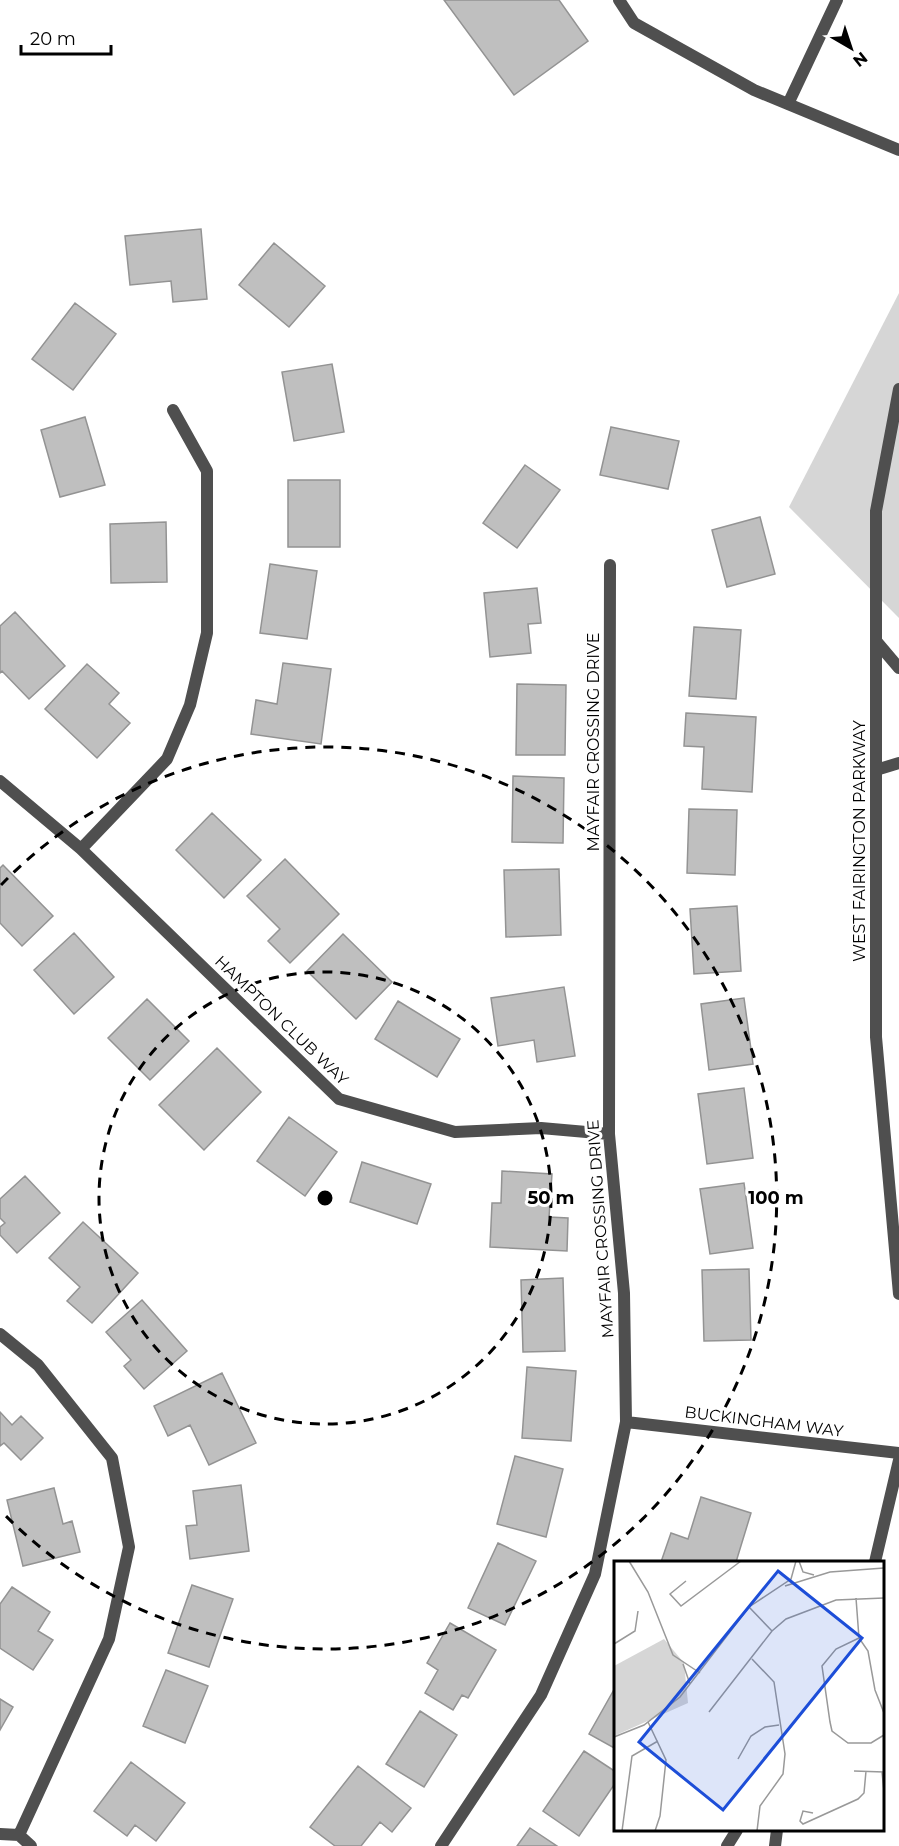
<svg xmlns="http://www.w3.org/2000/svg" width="899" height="1846" font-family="Montserrat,sans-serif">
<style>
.green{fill:#d6d6d6}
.building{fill:#bfbfbf;stroke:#939393;stroke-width:1.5}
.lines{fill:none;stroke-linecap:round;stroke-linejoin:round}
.minor{stroke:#4f4f4f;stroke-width:12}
.ring{fill:none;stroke:#000;stroke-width:3;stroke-dasharray:10 8}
.labels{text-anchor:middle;stroke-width:6;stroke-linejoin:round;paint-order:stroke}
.street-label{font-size:16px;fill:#000;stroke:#fff}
.inset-road{fill:none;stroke:#999;stroke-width:1.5}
.view{fill:#1d4ed8;fill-opacity:0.15;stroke:#1d4ed8;stroke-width:3}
.inset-edge{fill:none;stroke:#000;stroke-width:3}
.centre{fill:#000;stroke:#fff;stroke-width:3}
.ring-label{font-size:18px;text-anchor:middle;font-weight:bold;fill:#000;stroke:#fff;stroke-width:6;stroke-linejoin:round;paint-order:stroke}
</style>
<rect width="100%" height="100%" fill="#fff"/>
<path class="green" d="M 899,293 L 899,618 L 789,507 Z"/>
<path class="building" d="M 444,0 L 559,0 L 588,41 L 514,95 Z
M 201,229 L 207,299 L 173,302 L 171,281 L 130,285 L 125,236 Z
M 274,243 L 325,286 L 289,327 L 239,285 Z
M 75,303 L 116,334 L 73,390 L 32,359 Z
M 332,364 L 344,432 L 294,441 L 282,372 Z
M 85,417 L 105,485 L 60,497 L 41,430 Z
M 611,427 L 679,441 L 668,489 L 600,475 Z
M 525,465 L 560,490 L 517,548 L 483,523 Z
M 288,480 L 340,480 L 340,547 L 288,547 Z
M 760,517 L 775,574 L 727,587 L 712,530 Z
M 166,522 L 167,582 L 111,583 L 110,524 Z
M 270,564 L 317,571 L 307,639 L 260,633 Z
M 537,588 L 541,623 L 528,624 L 531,653 L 490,657 L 484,593 Z
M 15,612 L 65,666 L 29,699 L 2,671 L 0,673 L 0,626 Z
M 694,627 L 741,630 L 736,699 L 689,696 Z
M 283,663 L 331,669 L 321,744 L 251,734 L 256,700 L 277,704 Z
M 87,664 L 119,693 L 109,704 L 130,723 L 97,758 L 45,709 Z
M 517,684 L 566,685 L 565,755 L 516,755 Z
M 686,713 L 756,717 L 752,792 L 702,789 L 704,747 L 684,746 Z
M 513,776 L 564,778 L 563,843 L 512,842 Z
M 689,809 L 737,810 L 735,875 L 687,873 Z
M 212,813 L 261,860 L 224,898 L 176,850 Z
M 285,859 L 339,914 L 290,963 L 268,941 L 280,929 L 247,896 Z
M 3,865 L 53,916 L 22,946 L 0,923 L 0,868 Z
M 559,869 L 561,935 L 506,937 L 504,870 Z
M 737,906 L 741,971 L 694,974 L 690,909 Z
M 74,933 L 114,977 L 74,1014 L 34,970 Z
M 343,934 L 392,982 L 356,1019 L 307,971 Z
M 564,987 L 575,1056 L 537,1062 L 534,1040 L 498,1046 L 491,998 Z
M 744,998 L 753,1064 L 709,1070 L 701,1004 Z
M 147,999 L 189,1041 L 150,1080 L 108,1038 Z
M 398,1001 L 460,1039 L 437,1077 L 375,1039 Z
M 217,1048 L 261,1092 L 204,1150 L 159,1105 Z
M 744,1088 L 753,1158 L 707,1164 L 698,1094 Z
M 289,1117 L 337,1152 L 305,1196 L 257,1161 Z
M 362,1162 L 431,1184 L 417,1224 L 350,1202 Z
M 502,1171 L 552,1174 L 549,1217 L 568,1218 L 567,1251 L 490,1247 L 492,1203 L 501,1203 Z
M 25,1176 L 60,1213 L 17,1253 L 0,1235 L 0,1227 L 5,1223 L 0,1218 L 0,1199 Z
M 744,1183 L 753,1248 L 710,1254 L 700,1189 Z
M 83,1222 L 138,1273 L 92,1323 L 67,1301 L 80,1287 L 49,1258 Z
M 749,1269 L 751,1340 L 704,1341 L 702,1270 Z
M 563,1278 L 565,1351 L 523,1352 L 521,1280 Z
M 142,1300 L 187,1351 L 144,1389 L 124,1366 L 131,1360 L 106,1332 Z
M 527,1367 L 576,1371 L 571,1441 L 522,1438 Z
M 222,1373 L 256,1443 L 209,1465 L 190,1425 L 168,1436 L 154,1406 Z
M 0,1412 L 12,1425 L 21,1416 L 43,1438 L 21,1460 L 4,1443 L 0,1446 Z
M 515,1456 L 563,1469 L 546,1537 L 497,1524 Z
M 241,1485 L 249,1551 L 190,1559 L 186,1526 L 197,1525 L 193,1491 Z
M 54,1488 L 63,1524 L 72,1521 L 80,1552 L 23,1566 L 7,1500 Z
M 701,1497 L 751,1513 L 736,1562 L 661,1562 L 671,1533 L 688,1539 Z
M 498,1543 L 536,1561 L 505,1625 L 468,1608 Z
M 192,1585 L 233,1599 L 209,1667 L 168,1653 Z
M 12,1587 L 50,1612 L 38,1631 L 53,1640 L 33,1670 L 0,1648 L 0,1604 Z
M 450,1623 L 496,1650 L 468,1698 L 462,1695 L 453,1710 L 425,1693 L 438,1670 L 427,1663 Z
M 166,1670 L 208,1686 L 185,1743 L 143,1726 Z
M 616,1686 L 616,1749 L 589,1734 Z
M 0,1699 L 13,1707 L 0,1730 Z
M 420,1711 L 457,1735 L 424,1787 L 386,1764 Z
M 584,1751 L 616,1772 L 616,1782 L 579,1836 L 543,1811 Z
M 131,1762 L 185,1803 L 156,1841 L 135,1825 L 127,1836 L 94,1811 Z
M 358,1766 L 411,1808 L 392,1832 L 380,1822 L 361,1846 L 335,1846 L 310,1827 Z
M 530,1828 L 557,1846 L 517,1846 Z"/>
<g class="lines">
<path class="minor" d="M 619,0 L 634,23 L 754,90 L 899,150
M 788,104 L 837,0
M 899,389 L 876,511 L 876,1037 L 899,1294
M 876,641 L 899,668
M 876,770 L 899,763
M 0,781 L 81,849 L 339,1099 L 455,1132 L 541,1128 L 609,1134
M 81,849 L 167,759 L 190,705 L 207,633 L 207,471 L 173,410
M 0,1334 L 38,1365 L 112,1458 L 129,1547 L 109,1639 L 19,1835
M 626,1422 L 899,1453
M 875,1562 L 899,1460
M 0,1834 L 19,1835 L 31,1846
M 441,1846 L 541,1695 L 595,1574 L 626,1422 L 624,1293 L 609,1134 L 610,565
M 727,1846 L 737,1830
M 775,1846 L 777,1830"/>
</g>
<g class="ring">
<circle cx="325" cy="1198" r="226"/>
<path d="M1 885A451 451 0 1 1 1 1511"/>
</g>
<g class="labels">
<g class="street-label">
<text transform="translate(593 742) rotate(-90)" y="6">MAYFAIR CROSSING DRIVE</text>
<text transform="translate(859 841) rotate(-90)" y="6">WEST FAIRINGTON PARKWAY</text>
<text transform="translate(282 1020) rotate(44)" y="6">HAMPTON CLUB WAY</text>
<text transform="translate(600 1229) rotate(-94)" y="6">MAYFAIR CROSSING DRIVE</text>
<text transform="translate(764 1421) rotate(7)" y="6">BUCKINGHAM WAY</text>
</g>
</g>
<g transform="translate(614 1561)">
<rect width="270" height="270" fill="#fff"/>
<path d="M 50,78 L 70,102 L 74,142 L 0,175 L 0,105 Z" fill="#d6d6d6"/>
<path class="inset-road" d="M 15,0 L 34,31 L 59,94 L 86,112M 185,0 L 189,11 L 200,14M 72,20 L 56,33 L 67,45 L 127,0M 171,25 L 216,11 L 270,7M 242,37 L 245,77 L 254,90 L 261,129 L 270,152M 135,46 L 158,70M 245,77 L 222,88 L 208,105 L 216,161 L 218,170 L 234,182 L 257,182 L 270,174M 0,83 L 21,70 L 24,50M 138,98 L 160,121 L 171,193 L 169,213 L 146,245 L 143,270M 69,103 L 76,123M 95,151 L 158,70 L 172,58 L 222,39 L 270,37M 34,161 L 52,199 L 46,255 L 41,270M 0,176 L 30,164 L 66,136 L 135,46 L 177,18 L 182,0M 124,198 L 137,175 L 151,166 L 165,164M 240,210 L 270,211M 268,211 L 270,230M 199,252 L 189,250 L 186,260 L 189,263 L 244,238 L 250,232 L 252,210M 8,270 L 18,195 L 44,180"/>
<path class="view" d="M 164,10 L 248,77 L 109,249 L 25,181 Z"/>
<rect width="270" height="270" class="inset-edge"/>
</g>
<circle cx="325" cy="1198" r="9" class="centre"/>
<g class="ring-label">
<text x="551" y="1204">50 m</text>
<text x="776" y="1204">100 m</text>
</g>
<g transform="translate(851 48) rotate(141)" stroke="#ffffff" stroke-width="4.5" paint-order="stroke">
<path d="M0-4.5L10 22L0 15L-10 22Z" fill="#000000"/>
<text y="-9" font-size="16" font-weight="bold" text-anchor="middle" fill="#000000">N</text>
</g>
<path d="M21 45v9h90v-9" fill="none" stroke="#000000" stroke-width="3"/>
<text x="30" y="45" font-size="18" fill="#000000" stroke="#ffffff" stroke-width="4.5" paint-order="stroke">20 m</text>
</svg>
